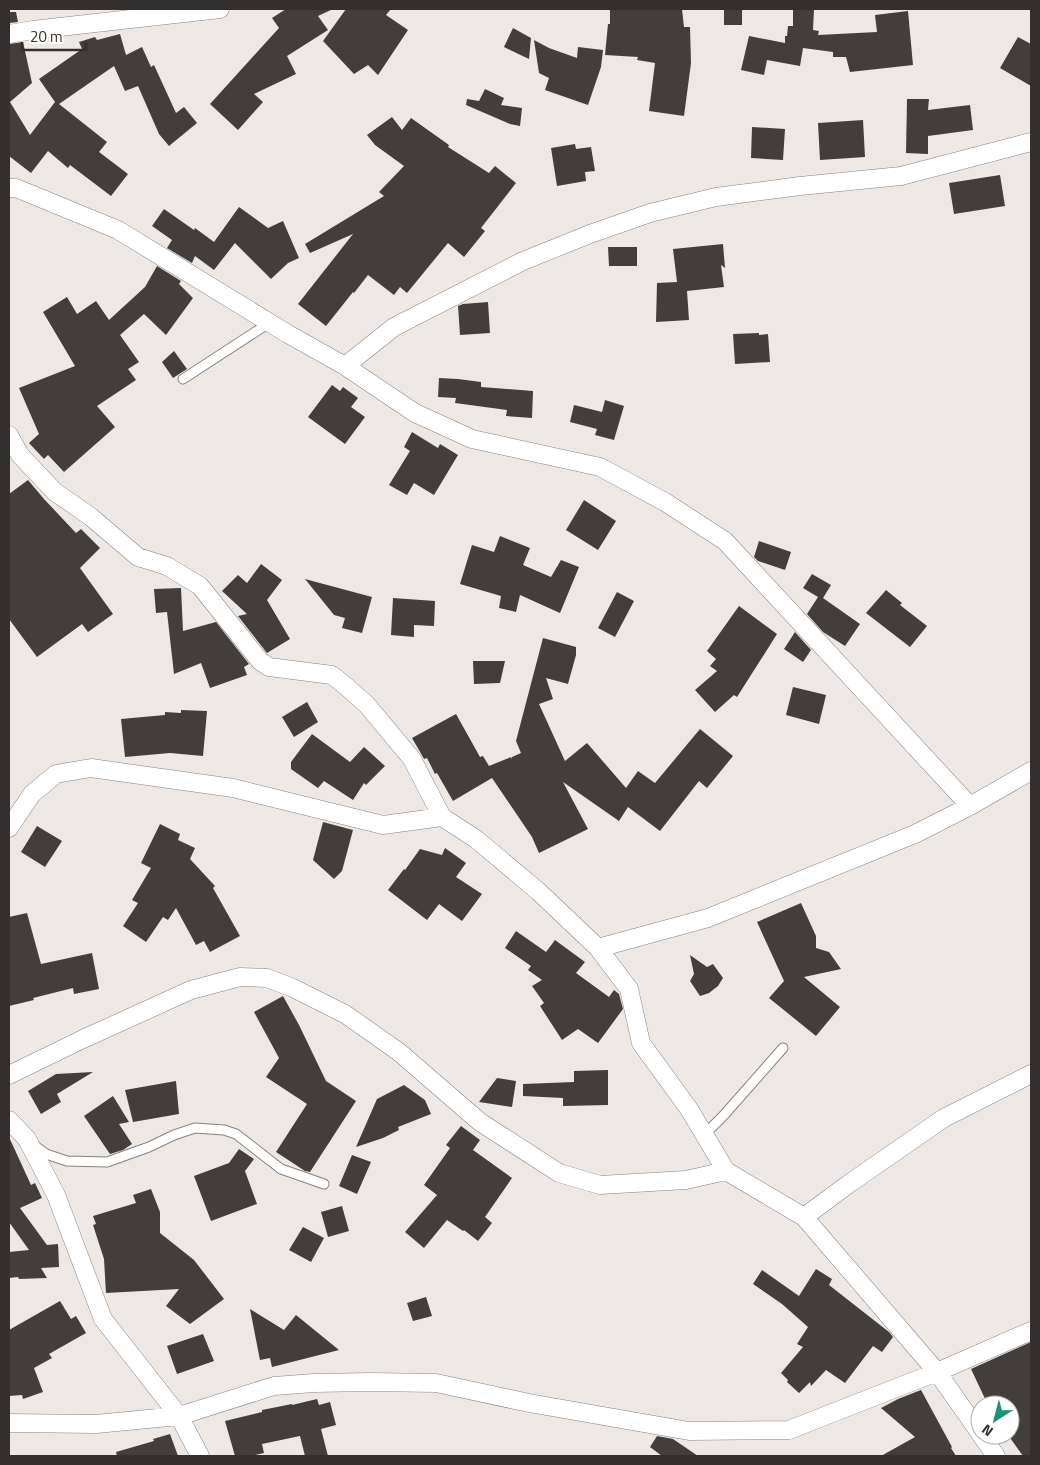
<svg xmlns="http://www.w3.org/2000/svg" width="1040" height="1465" font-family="'Titillium Web',sans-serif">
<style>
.building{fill:#423e3b}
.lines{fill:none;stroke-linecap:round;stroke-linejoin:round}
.service-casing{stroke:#888380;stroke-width:11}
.minor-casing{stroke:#888380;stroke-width:19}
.service{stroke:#fff;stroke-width:9}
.minor{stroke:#fff;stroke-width:18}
</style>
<rect width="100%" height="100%" fill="#ede8e4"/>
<path class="building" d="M 286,9 L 333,9 L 318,16 L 328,30 L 287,56 L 296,74 L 254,94 L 263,102 L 238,130 L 210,104 L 279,28 L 272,18 Z
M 346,9 L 391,9 L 386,15 L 408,30 L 378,75 L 368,65 L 354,74 L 323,41 Z
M 610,9 L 682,9 L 684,27 L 690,27 L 691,63 L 684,116 L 649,111 L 655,63 L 637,60 L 638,57 L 605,55 L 608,24 L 610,24 Z
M 724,9 L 742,9 L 742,25 L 724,25 Z
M 793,9 L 814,9 L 813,30 L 819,31 L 818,35 L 877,32 L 875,15 L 908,11 L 913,65 L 850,72 L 846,57 L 833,57 L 833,52 L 803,48 L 800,66 L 767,60 L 764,75 L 741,70 L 749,36 L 785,43 L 785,36 L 787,36 L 788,26 L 793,26 Z
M 9,12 L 16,12 L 18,22 L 9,23 Z
M 513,28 L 531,38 L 529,59 L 504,47 Z
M 120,34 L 126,55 L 142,47 L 151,67 L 154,65 L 176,113 L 184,107 L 197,123 L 169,146 L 159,134 L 138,86 L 125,91 L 114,66 L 59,104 L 107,142 L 99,152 L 128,174 L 111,196 L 70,165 L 68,168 L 48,151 L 31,173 L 9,156 L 9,44 L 23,42 L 32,83 L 10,102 L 30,135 L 55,102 L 39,79 L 82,49 L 79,42 L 95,37 L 97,40 Z
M 1018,37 L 1031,44 L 1031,86 L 1000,68 Z
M 534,40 L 549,48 L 577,58 L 578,47 L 603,50 L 601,67 L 588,105 L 545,90 L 549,78 L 539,73 Z
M 485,89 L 504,98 L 501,105 L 522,108 L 520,126 L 510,124 L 466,105 L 467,99 L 479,101 Z
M 907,99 L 929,99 L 928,110 L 970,105 L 973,130 L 928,136 L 928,154 L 906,153 Z
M 392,117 L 402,130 L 411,118 L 449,145 L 448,147 L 489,173 L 495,166 L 516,183 L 481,228 L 485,231 L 464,257 L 448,243 L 407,293 L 400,287 L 394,295 L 368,275 L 354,293 L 353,292 L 326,326 L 298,304 L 353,234 L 310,253 L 305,244 L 384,196 L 379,192 L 404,166 L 375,145 L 367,135 Z
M 863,120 L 865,157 L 820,160 L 818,123 Z
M 752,127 L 785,129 L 783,160 L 751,158 Z
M 575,144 L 576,149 L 591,147 L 595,171 L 585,172 L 586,181 L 557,186 L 551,148 Z
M 1000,175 L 1005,206 L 954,214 L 949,183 Z
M 239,207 L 268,228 L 283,221 L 299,258 L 288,263 L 271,279 L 235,243 L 214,270 L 195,256 L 192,263 L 167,248 L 172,240 L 152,226 L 164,209 L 194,230 L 195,228 L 214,242 Z
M 723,244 L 725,268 L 721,265 L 724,287 L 687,291 L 689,320 L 656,322 L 657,283 L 677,282 L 673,249 Z
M 608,247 L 637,247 L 637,266 L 609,266 Z
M 157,266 L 181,281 L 179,284 L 193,298 L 166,335 L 144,314 L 120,335 L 139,362 L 128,369 L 136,380 L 97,406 L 115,427 L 64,472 L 48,455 L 44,459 L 29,443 L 39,434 L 19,388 L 75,366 L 43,312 L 67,297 L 77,314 L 96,301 L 109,320 L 145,287 Z
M 488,302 L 490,333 L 460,335 L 458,306 L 463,304 Z
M 759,333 L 759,335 L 768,334 L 770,362 L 735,364 L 733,334 Z
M 174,351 L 187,369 L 173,378 L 162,362 Z
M 439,378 L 458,379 L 481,382 L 481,387 L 533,391 L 532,418 L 506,416 L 507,410 L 455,403 L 456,398 L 438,397 Z
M 332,385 L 340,391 L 343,387 L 358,398 L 351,407 L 365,417 L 345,444 L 308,417 Z
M 605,400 L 624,406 L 614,440 L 595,435 L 597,429 L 570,422 L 574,405 L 602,412 Z
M 412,432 L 438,448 L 440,444 L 458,455 L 434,495 L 414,483 L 407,495 L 389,485 L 410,451 L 404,447 Z
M 28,480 L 44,499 L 76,533 L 81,529 L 100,548 L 80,568 L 113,614 L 88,632 L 82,624 L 37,657 L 9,619 L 9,494 Z
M 584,500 L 616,521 L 598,550 L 566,530 Z
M 500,536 L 530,548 L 523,565 L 551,577 L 561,560 L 579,567 L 560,613 L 520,595 L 516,612 L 499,608 L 501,596 L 460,584 L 472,545 L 494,552 Z
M 759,541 L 791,552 L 785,570 L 758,561 L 754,557 Z
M 261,564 L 282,580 L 267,600 L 290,639 L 267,653 L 238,616 L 247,614 L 222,591 L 238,575 L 247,583 Z
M 812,574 L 831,585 L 823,598 L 860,624 L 845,646 L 823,632 L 807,614 L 818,597 L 803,588 Z
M 305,579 L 372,597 L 362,633 L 342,628 L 345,618 L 334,615 Z
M 181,588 L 183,631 L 216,622 L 249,664 L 244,667 L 247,675 L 210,688 L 201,663 L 174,674 L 167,612 L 156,613 L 154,589 Z
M 886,590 L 902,603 L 900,605 L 927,626 L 910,647 L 866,613 Z
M 617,592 L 634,601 L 615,637 L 598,628 Z
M 393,598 L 435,601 L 434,626 L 414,625 L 414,637 L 391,635 Z
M 739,606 L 777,634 L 737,697 L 734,695 L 715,712 L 695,690 L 717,671 L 710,666 L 716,659 L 707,651 Z
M 795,632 L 811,650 L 803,662 L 784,649 Z
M 543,638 L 576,647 L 576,655 L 568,684 L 546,678 L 553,699 L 539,704 L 565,761 L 587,743 L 626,788 L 638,771 L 655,783 L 700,729 L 733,756 L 707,788 L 699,781 L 660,831 L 628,807 L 619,821 L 563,782 L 588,829 L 539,853 L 532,837 L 492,778 L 453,801 L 437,773 L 435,774 L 427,758 L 424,759 L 419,750 L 412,738 L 456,714 L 480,757 L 483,756 L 489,766 L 511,757 L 511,759 L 512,757 L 521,753 L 516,741 Z
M 473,661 L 505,661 L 500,683 L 474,684 Z
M 793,687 L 826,695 L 819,724 L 786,715 Z
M 307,702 L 318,722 L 294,737 L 282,717 Z
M 181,710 L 207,711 L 203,756 L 170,753 L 125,757 L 121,719 L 165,715 L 165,712 L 181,713 Z
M 312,734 L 350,762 L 364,747 L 385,766 L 366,785 L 364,783 L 353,800 L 324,781 L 318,788 L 291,769 L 291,762 Z
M 323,822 L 353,830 L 342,871 L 334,879 L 313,860 Z
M 160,824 L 180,834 L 178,840 L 195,848 L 190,859 L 215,886 L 213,888 L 240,936 L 210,952 L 204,941 L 196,945 L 176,908 L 168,920 L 163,917 L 146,942 L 123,926 L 138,903 L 132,900 L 151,868 L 141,863 Z
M 37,826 L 62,841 L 45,867 L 21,852 Z
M 445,848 L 466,863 L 456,877 L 482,894 L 462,921 L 439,904 L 427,920 L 388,890 L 404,869 L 405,870 L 420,849 L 442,855 Z
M 801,903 L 816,936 L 816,948 L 829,952 L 841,969 L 804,977 L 840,1007 L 816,1036 L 769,998 L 784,981 L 757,922 Z
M 27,913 L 41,964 L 92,953 L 99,989 L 74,994 L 73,988 L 33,998 L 34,1000 L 9,1006 L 9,917 Z
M 516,931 L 546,952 L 555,940 L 585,962 L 576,973 L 609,997 L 614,990 L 619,994 L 623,1009 L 598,1043 L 578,1029 L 562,1040 L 540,1006 L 544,1003 L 532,986 L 542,980 L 528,970 L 531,966 L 505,948 Z
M 690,955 L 707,967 L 713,964 L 723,978 L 718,986 L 709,993 L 700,996 L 690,981 L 694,974 Z
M 283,996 L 299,1025 L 326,1081 L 356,1101 L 310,1172 L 305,1171 L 276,1152 L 307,1104 L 266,1077 L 279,1058 L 254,1012 Z
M 608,1070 L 608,1105 L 563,1106 L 563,1098 L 523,1096 L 523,1084 L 574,1082 L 574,1071 Z
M 93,1072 L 57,1094 L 61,1102 L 41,1114 L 28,1091 L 56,1074 Z
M 497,1078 L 516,1081 L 512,1107 L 479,1102 Z
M 176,1081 L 179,1114 L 133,1122 L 125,1090 Z
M 404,1085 L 425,1100 L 431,1114 L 398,1127 L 399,1130 L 383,1138 L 356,1147 L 377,1099 Z
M 113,1096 L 129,1122 L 119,1124 L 132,1144 L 123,1150 L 110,1154 L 84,1116 Z
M 461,1126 L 480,1140 L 473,1150 L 512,1178 L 485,1217 L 492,1223 L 478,1241 L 464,1230 L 463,1231 L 447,1220 L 424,1248 L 405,1232 L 437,1195 L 424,1185 L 450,1148 L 446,1145 Z
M 9,1137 L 31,1185 L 35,1183 L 42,1198 L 20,1208 L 47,1245 L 58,1244 L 59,1267 L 41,1268 L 47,1278 L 19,1279 L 18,1277 L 9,1278 L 9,1252 L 29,1250 L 9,1222 Z
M 239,1149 L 254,1159 L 245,1171 L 257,1204 L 211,1221 L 194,1176 L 229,1163 Z
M 352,1155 L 371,1162 L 357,1194 L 339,1186 Z
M 151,1189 L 160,1212 L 160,1233 L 194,1260 L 224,1299 L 190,1324 L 166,1306 L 179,1289 L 106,1293 L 104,1259 L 93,1225 L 96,1224 L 93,1216 L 136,1203 L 133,1195 Z
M 342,1206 L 349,1231 L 328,1237 L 321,1212 Z
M 303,1227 L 324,1238 L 311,1262 L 289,1250 Z
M 816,1269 L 832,1279 L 829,1285 L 889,1332 L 893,1337 L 882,1352 L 873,1346 L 845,1383 L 826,1370 L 811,1386 L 810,1382 L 799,1393 L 787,1382 L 788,1380 L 781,1373 L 803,1347 L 797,1344 L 808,1327 L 782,1304 L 753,1284 L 762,1270 L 799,1296 Z
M 426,1297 L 432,1316 L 413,1321 L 407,1303 Z
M 60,1301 L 71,1319 L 76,1316 L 86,1333 L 49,1354 L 52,1358 L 34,1368 L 43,1392 L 23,1399 L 22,1395 L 9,1396 L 9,1330 Z
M 250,1309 L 284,1330 L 296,1315 L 339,1350 L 272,1367 L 270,1358 L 260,1360 Z
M 203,1334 L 214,1361 L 177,1374 L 167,1346 Z
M 1031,1342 L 1031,1456 L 1023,1456 L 1008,1435 L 1010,1435 L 1010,1405 L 988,1405 L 971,1369 Z
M 921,1390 L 952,1447 L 951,1448 L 956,1456 L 881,1456 L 915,1437 L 881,1408 L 898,1399 Z
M 317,1399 L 319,1405 L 330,1402 L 336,1425 L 321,1429 L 328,1456 L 305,1456 L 300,1436 L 262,1444 L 264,1453 L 251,1456 L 235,1456 L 225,1421 L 262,1412 L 262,1410 L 292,1404 L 292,1405 Z
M 170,1434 L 178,1456 L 117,1456 L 116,1452 L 154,1441 L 153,1439 Z
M 657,1436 L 673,1439 L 698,1456 L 662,1456 L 650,1447 Z"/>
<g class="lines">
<defs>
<path id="service" d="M 183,379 L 269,323
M 704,1135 L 724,1115 L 783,1048
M 35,1146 L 46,1154 L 67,1161 L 107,1162 L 149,1147 L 174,1135 L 195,1128 L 224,1130 L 236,1134 L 281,1169 L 324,1184"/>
<path id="minor" d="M 9,34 L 33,30 L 220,9
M 9,188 L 16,188 L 118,230 L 288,334 L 345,366 L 415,413 L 472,439 L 600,467 L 665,502 L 725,541 L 970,806
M 345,366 L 394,327 L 523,261 L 590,234 L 650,213 L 716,197 L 800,186 L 901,176 L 1031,142
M 9,435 L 20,455 L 55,492 L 91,517 L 138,557 L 167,566 L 200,586 L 260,661 L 269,667 L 332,675 L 348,688 L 367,705 L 412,759 L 442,817
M 9,828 L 32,794 L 56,774 L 91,768 L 233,788 L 383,825 L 442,817 L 476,839 L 539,892 L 598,948 L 629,989 L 641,1043 L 689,1109 L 726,1171
M 598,948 L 708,918 L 915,834 L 970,806 L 1031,771
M 9,1075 L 83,1039 L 191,990 L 240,977 L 267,978 L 293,988 L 345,1014 L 399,1052 L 480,1122 L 559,1173 L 600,1185 L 686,1180 L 726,1171 L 804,1217 L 937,1372 L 980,1433
M 9,1120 L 27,1139 L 56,1195 L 103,1319 L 179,1416 L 200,1456
M 804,1217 L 850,1183 L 944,1118 L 1031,1074
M 9,1423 L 96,1424 L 179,1416 L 274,1386 L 314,1383 L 371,1382 L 436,1383 L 529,1403 L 689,1431 L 789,1430 L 937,1372 L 1031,1331
M 981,1435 L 996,1456"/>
</defs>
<use href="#service" class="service-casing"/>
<use href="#minor" class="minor-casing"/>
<use href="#service" class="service"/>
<use href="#minor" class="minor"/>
</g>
<rect width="1040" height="1465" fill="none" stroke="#322f2e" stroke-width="20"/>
<g transform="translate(995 1420) rotate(216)"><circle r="24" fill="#ffffff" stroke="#adacab"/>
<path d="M0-4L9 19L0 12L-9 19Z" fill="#1a9276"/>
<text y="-8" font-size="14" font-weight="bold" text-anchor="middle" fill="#322f2e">N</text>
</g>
<path d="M22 42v8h64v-8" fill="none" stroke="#322f2e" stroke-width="2.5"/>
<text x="30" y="42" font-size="15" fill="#322f2e" stroke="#ffffff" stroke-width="4" paint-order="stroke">20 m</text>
</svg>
